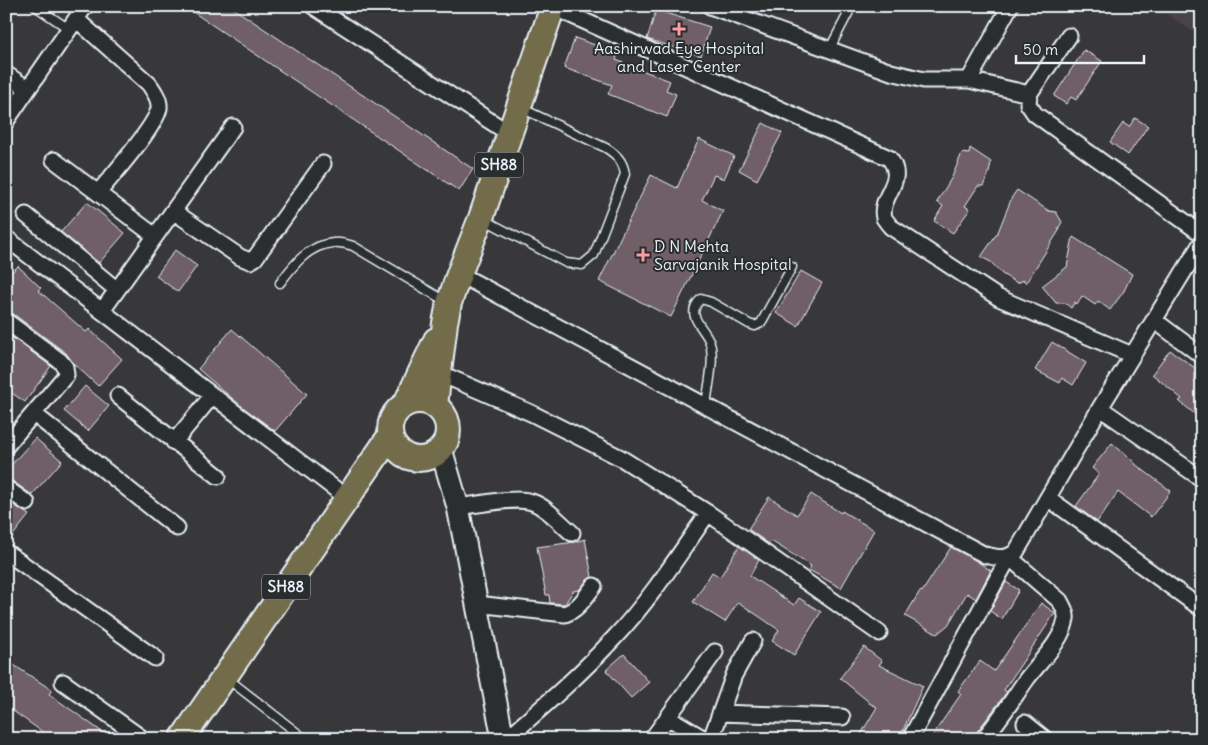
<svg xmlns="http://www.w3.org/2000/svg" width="1208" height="745" font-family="Delius,sans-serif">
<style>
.built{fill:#494346}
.building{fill:#705e66;stroke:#e8f1f8}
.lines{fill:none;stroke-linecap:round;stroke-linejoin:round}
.service-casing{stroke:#e8f1f8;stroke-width:11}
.minor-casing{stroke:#e8f1f8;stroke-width:19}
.secondary-casing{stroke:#e8f1f8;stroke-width:25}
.primary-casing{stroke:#e8f1f8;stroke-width:28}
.service{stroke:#2a2d2e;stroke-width:8}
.minor{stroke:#2a2d2e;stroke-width:15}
.secondary{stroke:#2a2d2e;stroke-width:21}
.primary{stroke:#726c4b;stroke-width:24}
.poi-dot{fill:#ff9aa2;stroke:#2a2d2e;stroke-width:2}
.labels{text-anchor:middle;stroke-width:4;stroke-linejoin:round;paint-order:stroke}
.shield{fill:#2a2d2e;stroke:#afb6bb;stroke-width:1}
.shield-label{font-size:15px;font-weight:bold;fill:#e8f1f8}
.poi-label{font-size:16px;fill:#e8f1f8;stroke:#2a2d2e}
</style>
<rect width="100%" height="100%" fill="#383739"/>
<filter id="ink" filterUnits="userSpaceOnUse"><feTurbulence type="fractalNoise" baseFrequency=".02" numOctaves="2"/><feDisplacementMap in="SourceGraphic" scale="10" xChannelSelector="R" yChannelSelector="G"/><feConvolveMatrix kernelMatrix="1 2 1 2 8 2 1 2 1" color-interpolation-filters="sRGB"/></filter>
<g filter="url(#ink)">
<path class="built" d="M 1155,6 L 1202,6 L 1202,38 Z"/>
<path class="building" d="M 184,6 L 230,6 L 473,169 L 459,191 Z
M 656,10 L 710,27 L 701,56 L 647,39 Z
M 575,38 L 618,53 L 616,60 L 670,81 L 666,90 L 676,94 L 667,117 L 608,94 L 612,85 L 564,68 Z
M 1084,50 L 1102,61 L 1076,100 L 1071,97 L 1066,104 L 1054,96 Z
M 1135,118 L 1148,126 L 1128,155 L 1110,142 L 1123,123 L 1129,127 Z
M 763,123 L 782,133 L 757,180 L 739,170 Z
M 699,139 L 734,156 L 724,179 L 714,175 L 702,200 L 723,211 L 671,317 L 599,281 L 651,175 L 677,188 Z
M 970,148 L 991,162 L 989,173 L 983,186 L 978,186 L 965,206 L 970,209 L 953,233 L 934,221 L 943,206 L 937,202 L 952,177 L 962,153 L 969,154 Z
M 1017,190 L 1049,211 L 1056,212 L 1062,222 L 1058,229 L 1060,229 L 1026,283 L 1024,280 L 1017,283 L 1002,274 L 991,262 L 981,257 L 998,232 L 1012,197 Z
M 87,202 L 125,233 L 99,263 L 61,232 Z
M 1073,237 L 1132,274 L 1124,291 L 1110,310 L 1098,301 L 1095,305 L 1082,296 L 1077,304 L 1075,302 L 1071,308 L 1065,303 L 1056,303 L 1042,286 L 1067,267 Z
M 175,250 L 197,266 L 178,292 L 156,276 Z
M 18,266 L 41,288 L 38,290 L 86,332 L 89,329 L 122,359 L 98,386 L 74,364 L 66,353 L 12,313 L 6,312 L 6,278 Z
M 801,271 L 822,283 L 798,326 L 776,313 Z
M 232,329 L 307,394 L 275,431 L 240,405 L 198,369 Z
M 6,333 L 51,366 L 25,402 L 6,389 Z
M 1052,342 L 1086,363 L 1073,385 L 1062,378 L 1060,383 L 1035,370 Z
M 1170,350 L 1202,373 L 1202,420 L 1179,401 L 1182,399 L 1152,374 Z
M 85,386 L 109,406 L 88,431 L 64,411 Z
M 35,438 L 62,461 L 32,495 L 11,480 L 6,479 L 6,471 Z
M 1112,443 L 1135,463 L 1135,464 L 1171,491 L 1151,517 L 1118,492 L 1097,522 L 1076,506 L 1099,474 L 1092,468 Z
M 811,494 L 841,513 L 842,511 L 874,530 L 841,588 L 809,570 L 811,566 L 771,541 L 769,544 L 748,529 L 769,497 L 797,515 Z
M 6,500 L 29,515 L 7,543 L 6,543 Z
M 585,539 L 592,577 L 587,580 L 579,590 L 573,591 L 565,604 L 550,603 L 549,595 L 546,595 L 537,547 L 575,542 Z
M 739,546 L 759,560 L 750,576 L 794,605 L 799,598 L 821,612 L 794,655 L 772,641 L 779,630 L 738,602 L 725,622 L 693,602 L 712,572 L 720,577 Z
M 951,547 L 972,558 L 990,570 L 990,572 L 976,599 L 967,593 L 948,625 L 937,634 L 905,616 L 920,591 L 922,592 Z
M 1006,582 L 1019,590 L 1002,619 L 990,611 Z
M 1041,603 L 1055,613 L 1004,690 L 1007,692 L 976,733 L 974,739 L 930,739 L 961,694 L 958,691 L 980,661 L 994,671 Z
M 864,647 L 882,661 L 879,665 L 923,686 L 899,739 L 858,739 L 877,707 L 869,703 L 869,702 L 840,678 Z
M 624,654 L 649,682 L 631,698 L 606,670 Z
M 6,660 L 52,690 L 49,694 L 112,739 L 40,739 L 44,733 L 6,706 Z"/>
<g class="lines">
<defs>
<path id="service" d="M 35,6 L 69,29
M 829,50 L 852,6
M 483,219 L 566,263 L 582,265 L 594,255 L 625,174 C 623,161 617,155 606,148 L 521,108
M 280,283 C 294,264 309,245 333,243 C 339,242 347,244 353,246 L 447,302
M 706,405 C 708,387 715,360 710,343 C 706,328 683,316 701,299 L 711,302 L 749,324 L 755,326 L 761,323 L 792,267
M 228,679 L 305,739"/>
<path id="minor" d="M 313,6 L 510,134
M 710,6 L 891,72 L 924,80 L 969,80 L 1029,94
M 553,7 L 889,158 C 908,181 878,196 884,218 C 886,221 889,225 891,227 L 999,298 L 1132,355
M 76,19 L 149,84 C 154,91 160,100 159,108 C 157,125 111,177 98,193
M 1069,36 L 1029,94 L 1028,104 L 1035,114 L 1202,234
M 6,74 L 28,89
M 969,80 L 1010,6
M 6,121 L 85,6
M 54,160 L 155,236
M 173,211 L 240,257 L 250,261 L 255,258 L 323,164
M 26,215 L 117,290
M 6,238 L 347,498
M 459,274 L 985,555 C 999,558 1005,560 1016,552 L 1100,408 L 1202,242
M 102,311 L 233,127
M 1154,320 L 1202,356
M 6,321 L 60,361 L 65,367 L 66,375 L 6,446
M 439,373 L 531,413 L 621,458 L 708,513 L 879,633
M 118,396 L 218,476
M 1100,408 L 1202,479
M 34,414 L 177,528
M 174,442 L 212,396
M 6,488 L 27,503
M 1048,498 L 1202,609
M 458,507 C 476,505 515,496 532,502 C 547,507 560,523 572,533
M 6,552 L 155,658
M 477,604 L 565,614 C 579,609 585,597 594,586
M 63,682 L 143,739
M 720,713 L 842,717
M 669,718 L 704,739
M 1025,723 L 1045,739
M 506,739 C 543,707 581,674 614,638 C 650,600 678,556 708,513
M 652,739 L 715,652
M 711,739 L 734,675 L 753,641
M 910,739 L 1009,557 L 1060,601 C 1063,607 1067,613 1066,619 C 1062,642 1039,662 1026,680 C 1012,700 1000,720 983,739"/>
<path id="secondary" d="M 441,449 L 458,507 L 503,739"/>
<path id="primary" d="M390 430a29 29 0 1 1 58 0a29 29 0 1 1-58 0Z
M 406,403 L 436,340
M 435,405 L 445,323 L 449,303 L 459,274 L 481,218 L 553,6
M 182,739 L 390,436"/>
</defs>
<use href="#service" class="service-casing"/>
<use href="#minor" class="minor-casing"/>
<use href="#secondary" class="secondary-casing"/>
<use href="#primary" class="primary-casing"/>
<use href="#service" class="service"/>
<use href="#minor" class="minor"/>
<use href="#secondary" class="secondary"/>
<use href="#primary" class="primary"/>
</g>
</g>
<g class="poi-dot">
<path d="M676.5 21.5h5v5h5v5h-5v5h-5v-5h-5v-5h5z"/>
<path d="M640.5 247.5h5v5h5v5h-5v5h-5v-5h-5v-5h5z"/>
</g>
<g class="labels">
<g class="shield">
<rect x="475" y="152.5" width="48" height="25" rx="4"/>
<rect x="262" y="574.5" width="48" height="25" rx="4"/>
</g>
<g class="shield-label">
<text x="499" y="170">SH88</text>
<text x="286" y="592">SH88</text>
</g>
<g class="poi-label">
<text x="679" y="54">Aashirwad Eye Hospital<tspan x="679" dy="18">and Laser Center</tspan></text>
<text x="654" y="252" text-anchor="start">D N Mehta<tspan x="654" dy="18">Sarvajanik Hospital</tspan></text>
</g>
</g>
<rect width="1208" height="745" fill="none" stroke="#2a2d2e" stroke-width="25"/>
<rect x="12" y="12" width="1183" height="720" fill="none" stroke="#e8f1f8" stroke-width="2" filter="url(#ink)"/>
<path d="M1016 55v8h128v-8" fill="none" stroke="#e8f1f8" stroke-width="2.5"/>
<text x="1023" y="55" font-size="15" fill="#e8f1f8" stroke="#2a2d2e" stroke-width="4" paint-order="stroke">50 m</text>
</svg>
